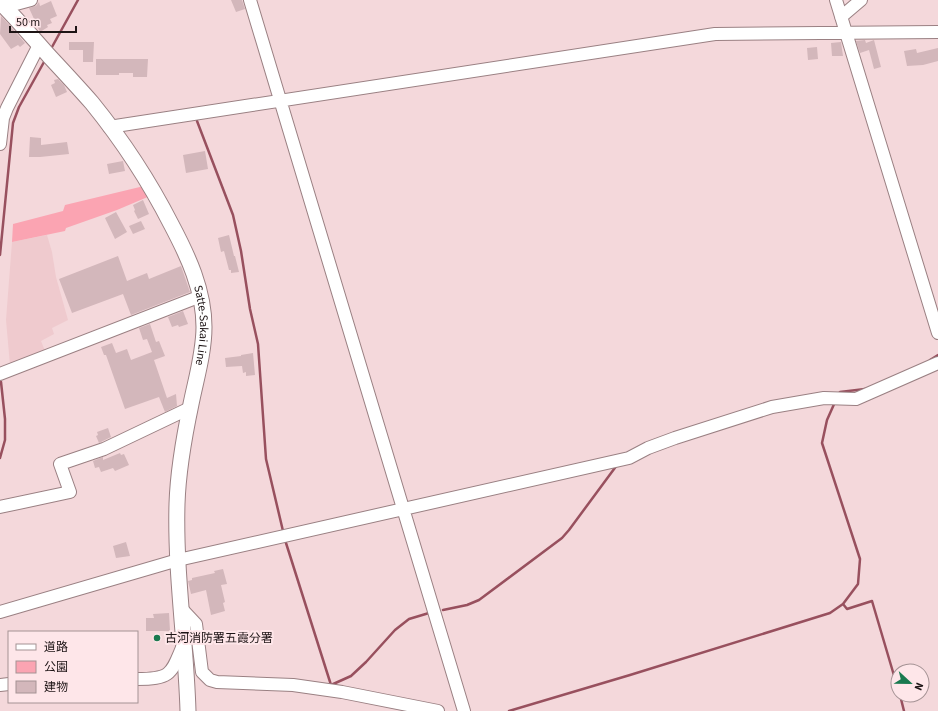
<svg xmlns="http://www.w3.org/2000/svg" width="938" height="711" font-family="'Source Sans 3','Noto Sans JP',sans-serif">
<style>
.built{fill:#efcace}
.green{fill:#fba4b2}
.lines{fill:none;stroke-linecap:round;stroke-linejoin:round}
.stream{stroke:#98505e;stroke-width:2.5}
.building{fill:#d3b7bb}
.minor-casing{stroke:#9a8083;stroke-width:14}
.major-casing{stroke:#9a8083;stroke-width:17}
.minor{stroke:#fff;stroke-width:12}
.major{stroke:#fff;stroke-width:15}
.poi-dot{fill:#1a794f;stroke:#fee6e9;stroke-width:1.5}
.labels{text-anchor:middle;stroke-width:4;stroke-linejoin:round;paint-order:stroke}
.street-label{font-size:12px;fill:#1d1415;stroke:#fee6e9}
.poi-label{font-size:12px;fill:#1d1415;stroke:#fee6e9;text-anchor:start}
</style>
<rect width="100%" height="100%" fill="#f4d8db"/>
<path class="built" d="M 47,235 L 52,252 L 56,277 L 68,320 L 52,328 L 54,334 L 41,341 L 45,351 L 10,365 L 6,320 L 12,242 Z"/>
<path class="green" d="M 144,186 L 150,196 L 117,210 L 66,228 L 65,231 L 12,242 L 13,224 L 63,211 L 65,205 Z"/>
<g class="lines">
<path class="stream" d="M 52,47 L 78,0
M 197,121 L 233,215 L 241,251 L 250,309 L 258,344 L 266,459 L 283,531
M 0,255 L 13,123 L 19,107 L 44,62
M 930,360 L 938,355
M 838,395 L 840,392 L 865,389
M 0,458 L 5,440 L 5,419 L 1,382
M 286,543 L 331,685 L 351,676 L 366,662 L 395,630 L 409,619 L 429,613
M 843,604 L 847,609 L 872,601 L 898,689
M 443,610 L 467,605 L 479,600 L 562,538 L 569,530 L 617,465
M 900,695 L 904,711
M 509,711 L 630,675 L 830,613 L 843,604 L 858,584 L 860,559 L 822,443 L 827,420 L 835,402"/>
</g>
<path class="building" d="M 231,0 L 242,0 L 245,9 L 236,12 Z
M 51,1 L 57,16 L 50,19 L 52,23 L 47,25 L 48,27 L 40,32 L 29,8 L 36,6 L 39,2 L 40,6 Z
M 1,16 L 12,28 L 25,43 L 20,47 L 18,45 L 11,49 L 0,34 Z
M 865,40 L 866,43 L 874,40 L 881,67 L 874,69 L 869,50 L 860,53 L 856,41 Z
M 69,42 L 94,42 L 93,62 L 83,62 L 83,50 L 69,50 Z
M 841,42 L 843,56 L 832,56 L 831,43 Z
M 817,47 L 818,59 L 808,60 L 807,48 Z
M 938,48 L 938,61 L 923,65 L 907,66 L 904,51 L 916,49 L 917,53 Z
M 96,59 L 148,59 L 147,77 L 133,77 L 133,73 L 119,73 L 119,75 L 96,75 Z
M 58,79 L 64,85 L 67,92 L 56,97 L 51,85 L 55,83 L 54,80 Z
M 30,137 L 41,138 L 41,145 L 67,142 L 69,154 L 40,157 L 29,157 Z
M 205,151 L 208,169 L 186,173 L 183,155 Z
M 123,161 L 125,171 L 109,174 L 107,164 Z
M 143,200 L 149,214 L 138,219 L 134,211 L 135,210 L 133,205 Z
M 116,212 L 127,232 L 115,239 L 105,218 Z
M 141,221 L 145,229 L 133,234 L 129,226 Z
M 229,235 L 234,256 L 235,256 L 239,272 L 231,273 L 231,270 L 229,270 L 224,251 L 221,252 L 218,238 Z
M 118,256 L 127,281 L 147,273 L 149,279 L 181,266 L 190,292 L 131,315 L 123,294 L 72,313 L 59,279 Z
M 183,311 L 188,324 L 179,327 L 178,325 L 172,327 L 168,317 Z
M 150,324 L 156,342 L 159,341 L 165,356 L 154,360 L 167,398 L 176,394 L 177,406 L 165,412 L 159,397 L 125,409 L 106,355 L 104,355 L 101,347 L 112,343 L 116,353 L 127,349 L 131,360 L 152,352 L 147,339 L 143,340 L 139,328 Z
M 253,353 L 255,375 L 246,376 L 246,372 L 243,373 L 242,366 L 226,367 L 225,358 L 241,356 L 241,355 Z
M 108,428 L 111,437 L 99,443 L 96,436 L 98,435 L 97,432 Z
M 120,453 L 121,455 L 124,454 L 129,465 L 115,471 L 113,468 L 101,472 L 99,467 L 95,468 L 93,461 L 103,457 L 103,460 Z
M 126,542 L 130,556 L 116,558 L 113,546 Z
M 223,569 L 227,584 L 221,585 L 225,602 L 223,603 L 225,611 L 211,615 L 206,590 L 191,594 L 188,581 L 192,580 L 192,578 L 215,573 L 214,571 Z
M 169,613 L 170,631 L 146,631 L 146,618 L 154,618 L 153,614 Z"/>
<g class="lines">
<defs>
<path id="minor" d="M 250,0 L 464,711
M 836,0 L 938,333
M 5,7 L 31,0
M 841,17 L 861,0
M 109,127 L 715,34 L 938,32
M 0,144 L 3,118 L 7,108 L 39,45
M 0,374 L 201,296
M 0,507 L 70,492 L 60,464 L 104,449 L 190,408
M 181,608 L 196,624 L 202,672 L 210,680 L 217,682 L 293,685 L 342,692 L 438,711
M 0,612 L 178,560 L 629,458 L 648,448 L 675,438 L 772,407 L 824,398 L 856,399 L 938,363
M 137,679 C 173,679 171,673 184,643
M 0,685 L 9,684"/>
<g id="major">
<path id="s1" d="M 0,2 C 17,19 33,38 50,57 C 64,72 78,87 92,103 C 122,140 149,181 171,224 C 188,256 204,290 204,327 C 204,353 196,379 191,404 C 184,437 178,470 177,504 C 175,573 186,642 188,711"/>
</g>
</defs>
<use href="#minor" class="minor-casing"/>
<use href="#major" class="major-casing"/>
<use href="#minor" class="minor"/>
<use href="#major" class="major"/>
</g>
<circle class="poi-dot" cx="157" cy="638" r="4"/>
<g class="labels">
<g class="street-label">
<text dy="4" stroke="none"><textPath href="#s1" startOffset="389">Satte-Sakai Line</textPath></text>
</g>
<g class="poi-label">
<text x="165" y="642">古河消防署五霞分署</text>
</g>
</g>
<rect x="8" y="631" width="130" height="72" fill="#fee6e9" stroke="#a49294"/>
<rect x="16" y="644" width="20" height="6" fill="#ffffff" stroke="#a49294"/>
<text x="44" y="651" font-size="12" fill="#1d1415">道路</text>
<rect x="16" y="661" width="20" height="12" fill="#fba4b2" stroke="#a49294"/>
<text x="44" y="671" font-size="12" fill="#1d1415">公園</text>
<rect x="16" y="681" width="20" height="12" fill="#d3b7bb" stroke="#a49294"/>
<text x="44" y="691" font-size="12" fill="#1d1415">建物</text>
<g transform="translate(910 683) rotate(112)"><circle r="19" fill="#fee6e9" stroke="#a49294"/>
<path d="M0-3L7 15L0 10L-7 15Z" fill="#1a794f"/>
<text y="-6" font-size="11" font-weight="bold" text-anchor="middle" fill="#1d1415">N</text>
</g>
<path d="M10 26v6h66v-6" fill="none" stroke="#1d1415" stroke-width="2"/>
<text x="16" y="26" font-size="12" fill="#1d1415" stroke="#fee6e9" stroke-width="3" paint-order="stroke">50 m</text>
</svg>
